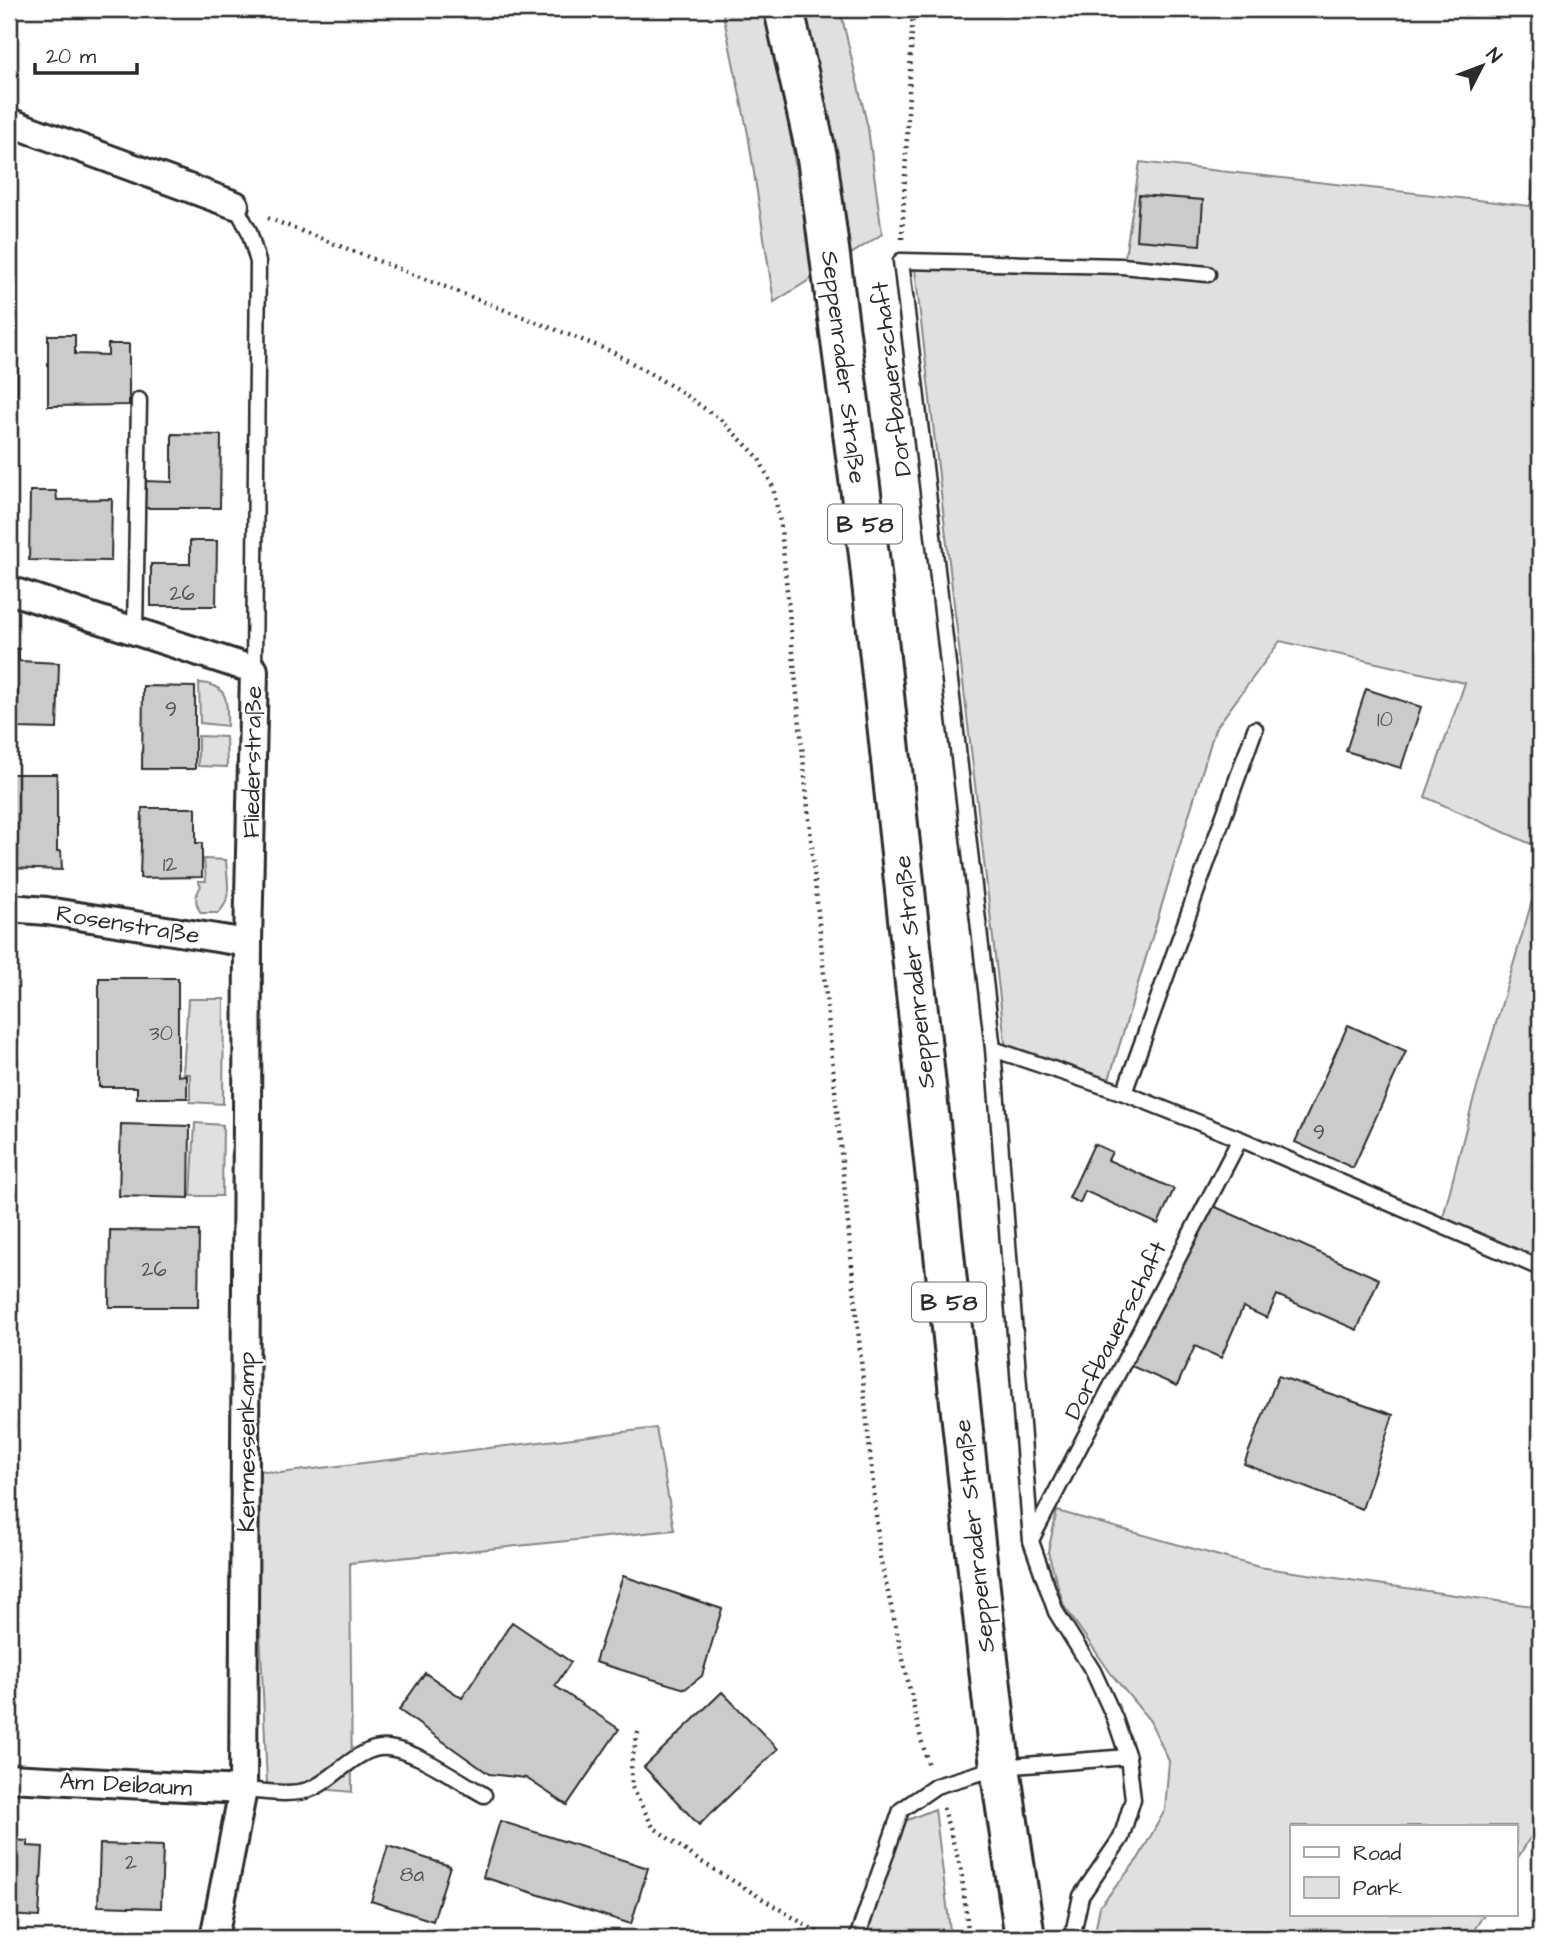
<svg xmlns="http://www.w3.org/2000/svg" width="1549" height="1947" font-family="'Architects Daughter',sans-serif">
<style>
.green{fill:#e0e0e0;stroke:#868686;stroke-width:2}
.building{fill:#cbcbcb;stroke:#2b2b2b;stroke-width:2}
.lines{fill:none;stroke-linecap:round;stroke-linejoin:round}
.lane-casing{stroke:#2b2b2b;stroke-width:19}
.street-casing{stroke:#2b2b2b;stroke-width:32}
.primary-casing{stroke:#2b2b2b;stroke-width:44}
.path{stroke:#2b2b2b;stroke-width:4.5;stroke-dasharray:2 5;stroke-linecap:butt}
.lane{stroke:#fff;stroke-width:14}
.street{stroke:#fff;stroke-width:26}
.primary{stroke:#fff;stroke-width:38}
.labels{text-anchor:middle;stroke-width:5;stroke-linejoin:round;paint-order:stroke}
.number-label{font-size:21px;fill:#535353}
.shield{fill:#fff;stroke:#6b6b6b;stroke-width:2}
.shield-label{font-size:23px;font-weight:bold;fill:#2b2b2b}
.street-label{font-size:24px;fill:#2b2b2b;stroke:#fff}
</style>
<rect width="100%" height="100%" fill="#fff"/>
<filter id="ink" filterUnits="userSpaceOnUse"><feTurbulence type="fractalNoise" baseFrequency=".0143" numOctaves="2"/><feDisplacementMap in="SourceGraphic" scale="14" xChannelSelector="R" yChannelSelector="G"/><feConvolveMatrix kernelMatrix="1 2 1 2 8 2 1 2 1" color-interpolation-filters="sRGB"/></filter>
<g filter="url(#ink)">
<path class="green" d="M 722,9 L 764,9 L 788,121 L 814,277 L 774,302 L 748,134 Z
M 805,9 L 840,9 L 868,128 L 882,234 L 851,254 L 839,174 Z
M 1540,150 L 1540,848 L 1425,797 L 1465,683 L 1280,641 L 1215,729 L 1108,1083 L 1006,1050 L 913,253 L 1124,263 L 1140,162 L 1530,206 Z
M 199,683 C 228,684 228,701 227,726 L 200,723 Z
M 198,736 L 226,737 L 227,767 L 198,766 Z
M 204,859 L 226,860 C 227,878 233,901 218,913 L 201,913 C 195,903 194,897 201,886 L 198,881 L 206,881 Z
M 1540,874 L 1540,1275 L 1439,1233 L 1473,1101 Z
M 188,999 L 224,999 L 223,1104 L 190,1102 L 190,1074 L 183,1073 Z
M 195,1123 L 223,1125 L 222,1196 L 191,1196 Z
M 656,1428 L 674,1530 L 350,1563 L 352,1792 L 267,1784 L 253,1469 L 280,1473 Z
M 1057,1511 L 1259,1567 L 1540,1607 L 1540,1821 L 1516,1861 L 1516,1826 L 1292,1826 L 1292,1914 L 1484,1914 L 1469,1938 L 1094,1938 L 1100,1906 L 1138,1859 L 1165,1810 L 1169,1761 L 1150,1721 L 1112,1675 L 1064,1606 L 1048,1552 Z
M 935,1809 L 951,1938 L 866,1938 L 905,1821 Z"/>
<path class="building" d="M 1139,195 L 1203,200 L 1200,245 L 1136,240 Z
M 9,317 L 18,317 L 17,395 L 9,395 Z
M 48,335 L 75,335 L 75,354 L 108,355 L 108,344 L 129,344 L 129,405 L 48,406 Z
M 172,434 L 221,435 L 220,508 L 143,508 L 144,481 L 172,482 Z
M 30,491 L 56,491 L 57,500 L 112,499 L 111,561 L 29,560 Z
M 190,541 L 217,541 L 216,606 L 151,606 L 151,564 L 190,564 Z
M 9,648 L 19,649 L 19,661 L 59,663 L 57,729 L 17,728 L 18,689 L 9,688 Z
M 143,686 L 195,687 L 195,769 L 142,769 Z
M 1366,689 L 1421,707 L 1401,768 L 1346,751 Z
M 12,774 L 57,774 L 57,851 L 61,851 L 62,870 L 9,868 Z
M 142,808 L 196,808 L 196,843 L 202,843 L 202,877 L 140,878 Z
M 99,978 L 178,978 L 178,1076 L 187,1075 L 187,1098 L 137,1098 L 137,1087 L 99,1087 Z
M 1348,1025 L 1406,1051 L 1353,1168 L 1295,1142 Z
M 121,1124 L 190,1126 L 189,1198 L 119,1196 Z
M 1094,1144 L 1112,1152 L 1108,1160 L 1174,1189 L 1158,1224 L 1085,1191 L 1080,1203 L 1069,1198 Z
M 1202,1201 L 1379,1279 L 1357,1330 L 1277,1295 L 1267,1318 L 1243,1307 L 1221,1358 L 1195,1346 L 1177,1386 L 1129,1365 Z
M 110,1230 L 199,1231 L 198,1307 L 109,1307 Z
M 1278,1376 L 1393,1415 L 1362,1509 L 1244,1464 Z
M 623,1576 L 722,1609 L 702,1676 L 685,1689 L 595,1662 Z
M 512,1622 L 571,1662 L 555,1686 L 619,1729 L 567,1805 L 526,1778 L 489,1774 L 399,1710 L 425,1673 L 462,1698 Z
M 722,1692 L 778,1749 L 699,1825 L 644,1767 Z
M 500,1821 L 648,1868 L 631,1924 L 483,1877 Z
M 9,1840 L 28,1841 L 28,1846 L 43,1847 L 39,1917 L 9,1915 Z
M 100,1844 L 163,1846 L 161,1908 L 98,1906 Z
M 388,1846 L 450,1866 L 433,1921 L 371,1901 Z"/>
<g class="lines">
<defs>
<path id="lane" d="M 235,205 L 249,231 L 258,262 L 254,670
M 135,633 L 139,400
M 993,1049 L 1124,1093 L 1240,1139 L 1540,1268
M 1124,1093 L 1255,729
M 1031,1540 L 1240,1139
M 243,1790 C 263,1791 288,1796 308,1790 C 335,1781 357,1745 388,1748 C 418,1751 457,1780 484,1795
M 857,1938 L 901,1810 L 936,1786 L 1000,1767 L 1128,1757
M 1072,1938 L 1081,1896 L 1121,1838 L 1133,1799 L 1128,1757 L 1115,1719 L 1093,1671 L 1056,1612 L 1031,1541 L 993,1049 L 901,261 L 1122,266 L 1208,274"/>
<path id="street" d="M 9,122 L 235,205
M 9,590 L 254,670 L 248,943 L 243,1790 L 214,1938
M 9,908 L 47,911 L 248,943
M 9,1778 L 243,1790"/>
<path id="primary" d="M 784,9 L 817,157 L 869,555 L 977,1561 L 1000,1767 L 1025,1938"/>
</defs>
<use href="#lane" class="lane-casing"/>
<use href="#street" class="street-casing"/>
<use href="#primary" class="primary-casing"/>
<path class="path" d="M 9,23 L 14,9
M 268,218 L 613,352 L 675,388 L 721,420 L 758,457 L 773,487 L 781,528 L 880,1557 L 921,1739 L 928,1763
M 902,239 L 913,9
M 638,1732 L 631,1764 L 632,1787 L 653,1827 L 697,1859 L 827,1938
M 943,1808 L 961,1869 L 969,1938"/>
<use href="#lane" class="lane"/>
<use href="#street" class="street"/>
<use href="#primary" class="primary"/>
</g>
</g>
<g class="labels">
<g class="number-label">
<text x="182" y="600">26</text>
<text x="171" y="716">9</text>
<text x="1385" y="726">10</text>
<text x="170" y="871">12</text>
<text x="161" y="1040">30</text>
<text x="1319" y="1139">9</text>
<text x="154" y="1276">26</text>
<text x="131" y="1869">2</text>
<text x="412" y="1881">8a</text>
</g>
<g class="shield">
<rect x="828" y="504.5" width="74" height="39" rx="5"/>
<rect x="912" y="1282.5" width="74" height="39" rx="5"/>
</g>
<g class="shield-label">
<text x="865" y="532">B 58</text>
<text x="949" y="1310">B 58</text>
</g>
<g class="street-label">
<text transform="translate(844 367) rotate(83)" y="8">Seppenrader Straße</text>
<text transform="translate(891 379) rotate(-97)" y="8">Dorfbauerschaft</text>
<text transform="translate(252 762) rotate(-89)" y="8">Fliederstraße</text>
<text transform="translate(128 924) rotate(9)" y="8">Rosenstraße</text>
<text transform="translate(914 972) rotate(-96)" y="8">Seppenrader Straße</text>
<text transform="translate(1115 1330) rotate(-63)" y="8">Dorfbauerschaft</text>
<text transform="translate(246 1442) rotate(-90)" y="8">Kermessenkamp</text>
<text transform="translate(974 1536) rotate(-96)" y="8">Seppenrader Straße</text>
<text transform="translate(126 1784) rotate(3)" y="8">Am Deibaum</text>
</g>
</g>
<rect width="1549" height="1947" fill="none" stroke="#fff" stroke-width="35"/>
<rect x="18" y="18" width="1514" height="1912" fill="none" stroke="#2b2b2b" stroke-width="2.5" filter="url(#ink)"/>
<rect x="1290" y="1825" width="228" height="91" fill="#ffffff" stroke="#aaaaaa" stroke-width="2"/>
<rect x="1304" y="1847" width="35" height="10" fill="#ffffff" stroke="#aaaaaa" stroke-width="2"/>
<text x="1353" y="1860" font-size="21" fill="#2b2b2b">Road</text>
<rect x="1304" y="1877" width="35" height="21" fill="#e0e0e0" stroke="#aaaaaa" stroke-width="2"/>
<text x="1353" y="1895" font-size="21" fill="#2b2b2b">Park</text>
<g transform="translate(1482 66) rotate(48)" stroke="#ffffff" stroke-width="5" paint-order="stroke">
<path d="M0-5L12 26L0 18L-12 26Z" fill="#2b2b2b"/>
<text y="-10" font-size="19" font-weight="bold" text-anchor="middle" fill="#2b2b2b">N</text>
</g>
<path d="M35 63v10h102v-10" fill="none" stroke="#2b2b2b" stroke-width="3.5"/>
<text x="46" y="63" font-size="21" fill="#2b2b2b" stroke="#ffffff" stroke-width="5" paint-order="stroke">20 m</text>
</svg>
